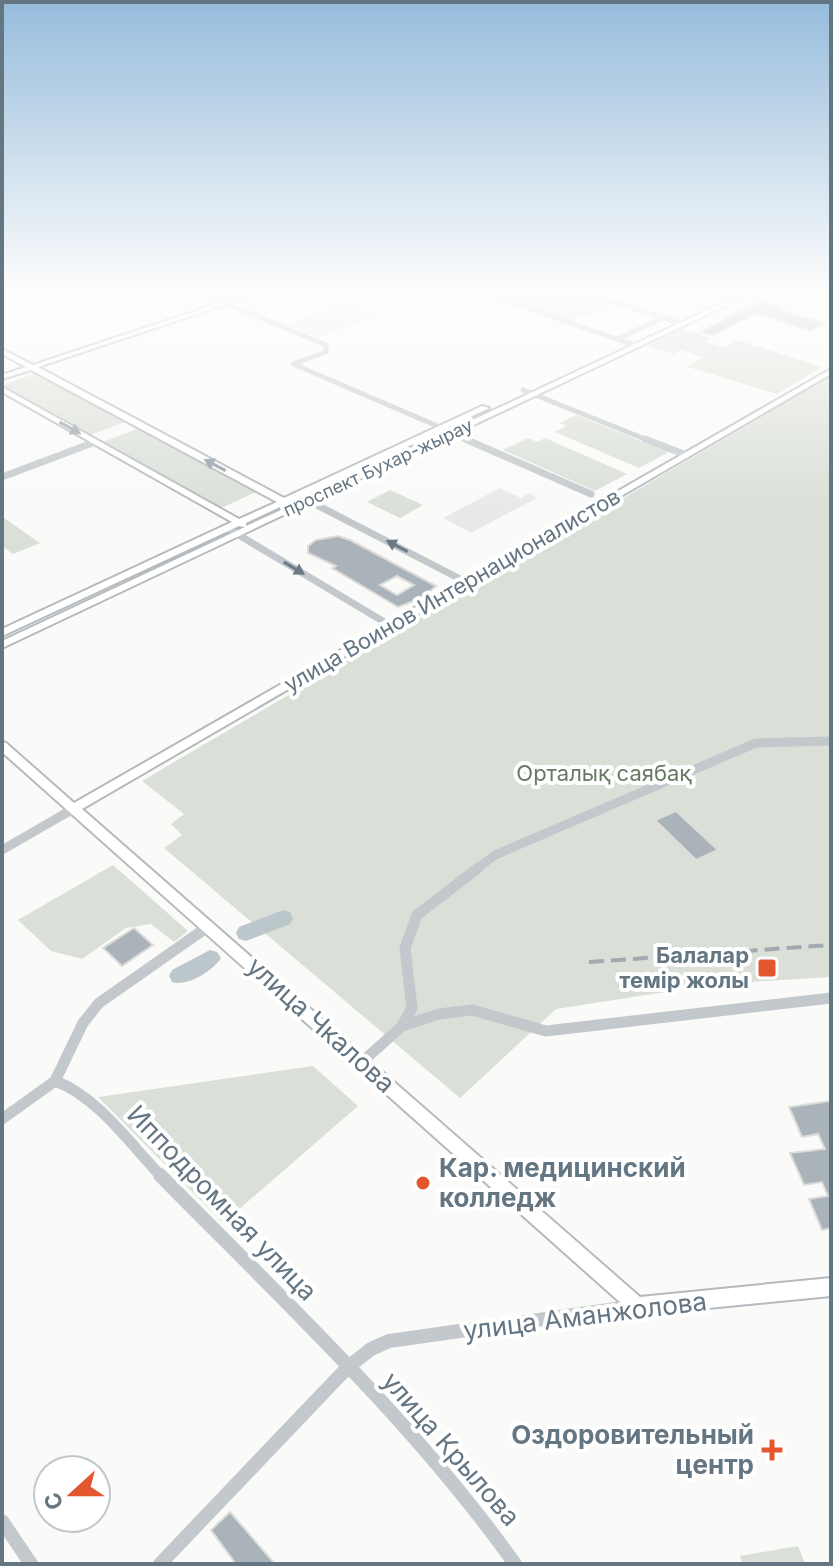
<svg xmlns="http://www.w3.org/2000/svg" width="833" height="1566" font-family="Inter,sans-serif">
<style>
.built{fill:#e8e9e9}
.green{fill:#dadfd7}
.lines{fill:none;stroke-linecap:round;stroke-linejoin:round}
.river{fill:#bbc7cb;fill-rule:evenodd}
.building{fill:#aab3b9;stroke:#dcdcda;stroke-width:2;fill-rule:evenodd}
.major-casing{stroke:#b5babe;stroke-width:4}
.minor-far4{stroke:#c3c8cc;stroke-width:5}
.minor-far3{stroke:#c3c8cc;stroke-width:7}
.minor-far2{stroke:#c3c8cc;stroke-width:9}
.minor-far1{stroke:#c3c8cc;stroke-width:11}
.minor{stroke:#c3c8cc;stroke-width:14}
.major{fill:#fff;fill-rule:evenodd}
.rail{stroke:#a2aab0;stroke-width:4;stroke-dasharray:15 7;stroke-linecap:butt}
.oneway{fill:#939fa8}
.oneway2{fill:#6a7a87}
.poi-dot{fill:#e4572e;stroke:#fff;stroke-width:3}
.labels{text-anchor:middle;stroke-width:8;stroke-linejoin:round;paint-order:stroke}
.far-street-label{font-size:18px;fill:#657683;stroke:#fff}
.street-label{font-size:22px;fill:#657683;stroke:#fff}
.park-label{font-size:22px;fill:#687a64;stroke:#fff}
.poi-label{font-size:22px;font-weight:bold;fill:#657683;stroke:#fff;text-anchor:end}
.near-street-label{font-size:26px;fill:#657683;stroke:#fff}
.near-poi-label{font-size:26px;font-weight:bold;fill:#657683;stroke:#fff;text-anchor:start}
</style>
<rect width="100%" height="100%" fill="#fafaf8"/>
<path class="built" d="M 346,304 L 375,316 L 317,337 L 286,325 Z
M 500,488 L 521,498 L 529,493 L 537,498 L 471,533 L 443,518 Z"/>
<path class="green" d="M 521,291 L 571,291 L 610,304 L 572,321 L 504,299 Z
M 682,329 L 711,338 L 705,342 L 723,348 L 737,340 L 822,367 L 777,394 L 688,367 L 703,357 L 681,350 L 673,354 L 648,346 Z
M 36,373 L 36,374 L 125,422 L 91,435 L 3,385 Z
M 831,376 L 831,977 L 717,984 L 556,1009 L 460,1098 L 164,848 L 182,835 L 171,824 L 184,814 L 142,781 Z
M 576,415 L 669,452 L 639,468 L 555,432 L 566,426 L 559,423 Z
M 139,428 L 256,492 L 219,509 L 103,442 Z
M 528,438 L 537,442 L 545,438 L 627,474 L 595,491 L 503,450 Z
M 390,490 L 423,505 L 400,518 L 367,502 Z
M 4,518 L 40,543 L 13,554 L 2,546 Z
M 113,865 L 188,931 L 174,942 L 151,924 L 126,928 L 82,959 L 51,951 L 18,920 Z
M 313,1066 L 358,1106 L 223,1223 L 98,1097 Z
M 798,1546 L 805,1564 L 743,1564 L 740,1556 Z"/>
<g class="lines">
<path class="river" d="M 283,910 L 290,912 L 293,918 L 290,924 L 246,941 L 239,939 L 236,933 L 239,927 Z
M 210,950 L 217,952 L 221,958 C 213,971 187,987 172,982 L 169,976 L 172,970 Z"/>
</g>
<path class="building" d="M 759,301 L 785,308 L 781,310 L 826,323 L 811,331 L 756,314 L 712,336 L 700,332 Z
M 338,536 L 350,540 L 436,586 L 422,598 L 398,607 L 332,568 L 336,566 L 308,553 L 308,546 L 316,540 ZM 397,576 L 414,585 L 397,595 L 380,585 Z
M 676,811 L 718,850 L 696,860 L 655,820 Z
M 134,928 L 153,945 L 122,966 L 103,948 Z
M 831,1101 L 831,1228 L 822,1230 L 809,1199 L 828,1196 L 822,1182 L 804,1185 L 790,1153 L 825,1149 L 818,1134 L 802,1137 L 789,1107 Z
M 230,1512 L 275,1564 L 236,1564 L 211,1530 Z"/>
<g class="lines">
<defs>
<path id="major" d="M 256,291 L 266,291 L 38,367 L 284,498 L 482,406 L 489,408 L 291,502 L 291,505 L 748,291 L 757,291 L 2,648 L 2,641 L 245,527 L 239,526 L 2,636 L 2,629 L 232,522 L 2,392 L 2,387 L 239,519 L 277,502 L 31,370 L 2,379 L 2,375 L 26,367 L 2,354 L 2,349 L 33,365 ZM 284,505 L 290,506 L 246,526 L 246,523 Z
M 831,369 L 831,374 L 82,809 L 640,1297 L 831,1278 L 831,1296 L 637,1315 L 631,1312 L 2,752 L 2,742 L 6,743 L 74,803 Z"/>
</defs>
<use href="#major" class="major-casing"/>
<path class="minor-far4" d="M 197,291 L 326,345 L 326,352 L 293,364 L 442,428
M 478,291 L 637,346
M 580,291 L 683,324
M 826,291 L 831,293
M 617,339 L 663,318
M 523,390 L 650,441
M 452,433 L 470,441"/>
<path class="minor-far3" d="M 465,439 L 591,494
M 645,439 L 686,455
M 2,477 L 95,442
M 309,501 L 466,582
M 227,528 L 391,626"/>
<path class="minor-far2" d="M 2,850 L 73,809
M 475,870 L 495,855 L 756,743 L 831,741"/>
<path class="minor-far1" d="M 402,1026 L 439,1014 L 472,1010 L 546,1031 L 831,998
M 362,1062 L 402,1026 L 412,1008 L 405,948 L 417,915 L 478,868
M 55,1081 C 97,1096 131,1145 162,1177
M 2,1119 L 55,1081 L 83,1023 L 99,1003 L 209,926"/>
<path class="minor" d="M 160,1175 C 283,1300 413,1421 515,1564
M 2,1521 L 31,1564
M 160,1564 L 348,1367 L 371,1349 L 389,1341 L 637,1306"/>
<use href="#major" class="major"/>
<path class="rail" d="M 589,962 L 831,945"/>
</g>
<defs><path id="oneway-solid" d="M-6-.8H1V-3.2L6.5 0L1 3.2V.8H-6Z" transform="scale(2)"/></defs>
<g class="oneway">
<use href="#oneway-solid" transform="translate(70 428) rotate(29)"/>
<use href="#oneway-solid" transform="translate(215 465) rotate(-152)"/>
</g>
<g class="oneway2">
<use href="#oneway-solid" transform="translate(397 546) rotate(-152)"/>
<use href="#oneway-solid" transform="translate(294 568) rotate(31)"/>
</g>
<linearGradient id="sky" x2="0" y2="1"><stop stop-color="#96bcdc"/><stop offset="0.57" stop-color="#fdfdfc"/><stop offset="1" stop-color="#fdfdfc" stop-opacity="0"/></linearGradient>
<rect width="833" height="511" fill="url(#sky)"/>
<g class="poi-dot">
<rect x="757" y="958" width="20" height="20" rx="4"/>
<circle cx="423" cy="1183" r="8"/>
<path d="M768 1438h8v8h8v8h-8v8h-8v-8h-8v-8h8z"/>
</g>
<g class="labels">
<g class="far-street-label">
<text transform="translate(378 468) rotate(-25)" y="6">проспект Бухар-жырау</text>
</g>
<g class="street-label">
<text transform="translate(452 590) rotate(-30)" y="8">улица Воинов Интернационалистов</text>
</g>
<g class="park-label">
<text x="604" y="781">Орталық саябақ</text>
</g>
<g class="poi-label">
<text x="749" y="963">Балалар<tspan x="749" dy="25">темір жолы</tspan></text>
</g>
<g class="near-street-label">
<text transform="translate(321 1025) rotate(42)" y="9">улица Чкалова</text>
<text transform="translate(222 1203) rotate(46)" y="9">Ипподромная улица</text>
<text transform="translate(585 1316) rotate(-7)" y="9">улица Аманжолова</text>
<text transform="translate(451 1449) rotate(49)" y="9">улица Крылова</text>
</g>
<g class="near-poi-label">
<text x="439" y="1177">Кар. медицинский<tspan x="439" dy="30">колледж</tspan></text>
<text x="754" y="1444" text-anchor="end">Оздоровительный<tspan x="754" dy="30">центр</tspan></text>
</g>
</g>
<rect width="833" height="1566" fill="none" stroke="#657683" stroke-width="8"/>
<g transform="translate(72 1494) rotate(249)"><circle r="38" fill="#ffffff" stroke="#c1c8cd" stroke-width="2"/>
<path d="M0-6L14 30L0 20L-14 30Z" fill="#e4572e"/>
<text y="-12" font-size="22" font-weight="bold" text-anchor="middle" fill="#657683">С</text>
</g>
</svg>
